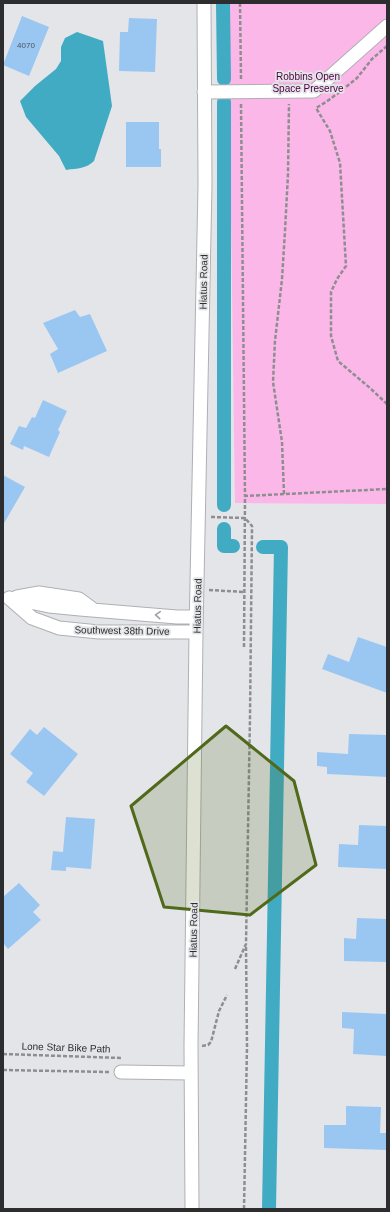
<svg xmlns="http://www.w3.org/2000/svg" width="390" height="1212" font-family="Arial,sans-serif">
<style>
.green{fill:#fbb7e8}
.water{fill:#41abc3}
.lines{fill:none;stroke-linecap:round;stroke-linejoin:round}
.canal{stroke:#41abc3;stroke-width:14}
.building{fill:#9ac7f1}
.minor-casing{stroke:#afb0b4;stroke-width:15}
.path{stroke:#8e8e91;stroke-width:2.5;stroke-dasharray:4 2;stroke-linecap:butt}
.minor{stroke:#fff;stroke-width:13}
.oneway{stroke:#a0a0a1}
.marked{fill:#50691a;fill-opacity:0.2;stroke:#50691a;stroke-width:3;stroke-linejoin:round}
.labels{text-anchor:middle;stroke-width:3.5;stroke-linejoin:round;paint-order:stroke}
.number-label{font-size:8px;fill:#485460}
.park-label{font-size:10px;fill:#4d0040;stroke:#e4e5e9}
.street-label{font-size:10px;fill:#2d2d2f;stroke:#e4e5e9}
</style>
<rect width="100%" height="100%" fill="#e4e5e9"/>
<path class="green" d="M 228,3 L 387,3 L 387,504 L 235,503 Z"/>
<path class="water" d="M 77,32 L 103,41 L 112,106 L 94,161 C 86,169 78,168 66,170 L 59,156 L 26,117 L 20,101 L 35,86 L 56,69 L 61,61 L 61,47 L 65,38 Z"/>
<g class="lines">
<path class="canal" d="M 223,3 L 224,79
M 224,505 L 224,102
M 224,529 L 224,546 L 233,546
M 263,547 L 281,547 L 269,1209"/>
</g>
<path class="building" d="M 22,16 L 49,27 L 29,76 L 3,65 Z
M 129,18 L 157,19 L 155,72 L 119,71 L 120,32 L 128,32 Z
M 126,122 L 159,122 L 159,149 L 161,149 L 161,167 L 126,167 Z
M 75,310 L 80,317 L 90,314 L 107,351 L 58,373 L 50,354 L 58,349 L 43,323 Z
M 43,400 L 67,411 L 58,430 L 60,432 L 49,457 L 24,446 L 23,450 L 10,444 L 19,426 L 26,428 L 32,417 L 35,418 Z
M 3,475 L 25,487 L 3,525 Z
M 358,637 L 387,647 L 387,693 L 322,669 L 328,654 L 349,662 Z
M 44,727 L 78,754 L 44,796 L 26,782 L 33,773 L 10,754 L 30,729 L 37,735 Z
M 349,734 L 387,735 L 387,777 L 327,774 L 327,767 L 317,766 L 317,752 L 348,754 Z
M 66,817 L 95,819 L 91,869 L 66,867 L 66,871 L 51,870 L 53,851 L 63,852 Z
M 359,825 L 387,826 L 387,869 L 338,867 L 339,844 L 358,845 Z
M 19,883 L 40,905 L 33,912 L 41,920 L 8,949 L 3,943 L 3,897 Z
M 357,918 L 387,919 L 387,962 L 344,961 L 344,938 L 356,939 Z
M 342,1012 L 387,1014 L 387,1056 L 353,1054 L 354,1029 L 342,1028 Z
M 346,1106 L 381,1107 L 380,1133 L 387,1133 L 387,1150 L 324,1148 L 324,1125 L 346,1125 Z"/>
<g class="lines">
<defs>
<path id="minor" d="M 204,92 L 314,91 L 387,26
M 17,597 L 39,593 L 79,599 L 94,610
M 9,598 L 32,618 L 59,628 L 99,632 L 196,632
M 10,598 L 49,606 L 80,609 L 177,617 L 196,617
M 121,1072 L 191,1073
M 192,1209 L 191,1046 L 196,632 L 205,185 L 204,3"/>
</defs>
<use href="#minor" class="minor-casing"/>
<path class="path" d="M 240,3 L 241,79
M 387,46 L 372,59 L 357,78 L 341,91 L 326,102 L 316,108 L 330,131 L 340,163 L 346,266 L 337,279 L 331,292 L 331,336 L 338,361 L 370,388 L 387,404
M 241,104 L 245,496
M 284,494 L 282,442 L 273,382 L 275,341 L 282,279 L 285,231 L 288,174 L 289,104
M 211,517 L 245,518 L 252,526 L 250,717 L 246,944 L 235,969
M 209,590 L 244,592
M 244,647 L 245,496 L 387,489
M 202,1046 L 208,1045 L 211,1042 L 219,1011 L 227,995
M 3,1054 L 121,1058
M 3,1070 L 109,1072
M 244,1209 L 247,1046 L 246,946"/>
<use href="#minor" class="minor"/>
</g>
<defs><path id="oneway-chevron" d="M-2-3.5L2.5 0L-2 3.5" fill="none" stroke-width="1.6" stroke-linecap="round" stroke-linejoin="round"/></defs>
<use class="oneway" href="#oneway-chevron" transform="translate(158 615) rotate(-176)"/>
<path class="marked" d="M 226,726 L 294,781 L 316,865 L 250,915 L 164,907 L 131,806 Z"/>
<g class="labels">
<g class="number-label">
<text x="26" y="48">4070</text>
</g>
<g class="park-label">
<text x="308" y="80">Robbins Open<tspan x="308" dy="12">Space Preserve</tspan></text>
</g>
<g class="street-label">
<text transform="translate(203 282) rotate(-89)" y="4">Hiatus Road</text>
<text transform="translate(197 606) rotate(-89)" y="4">Hiatus Road</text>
<text transform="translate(122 630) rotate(1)" y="4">Southwest 38th Drive</text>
<text transform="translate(193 930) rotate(-89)" y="4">Hiatus Road</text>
<text transform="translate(66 1047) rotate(2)" y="4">Lone Star Bike Path</text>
</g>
</g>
<rect width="390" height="1212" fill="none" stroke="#2d2d2f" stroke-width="8"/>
</svg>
